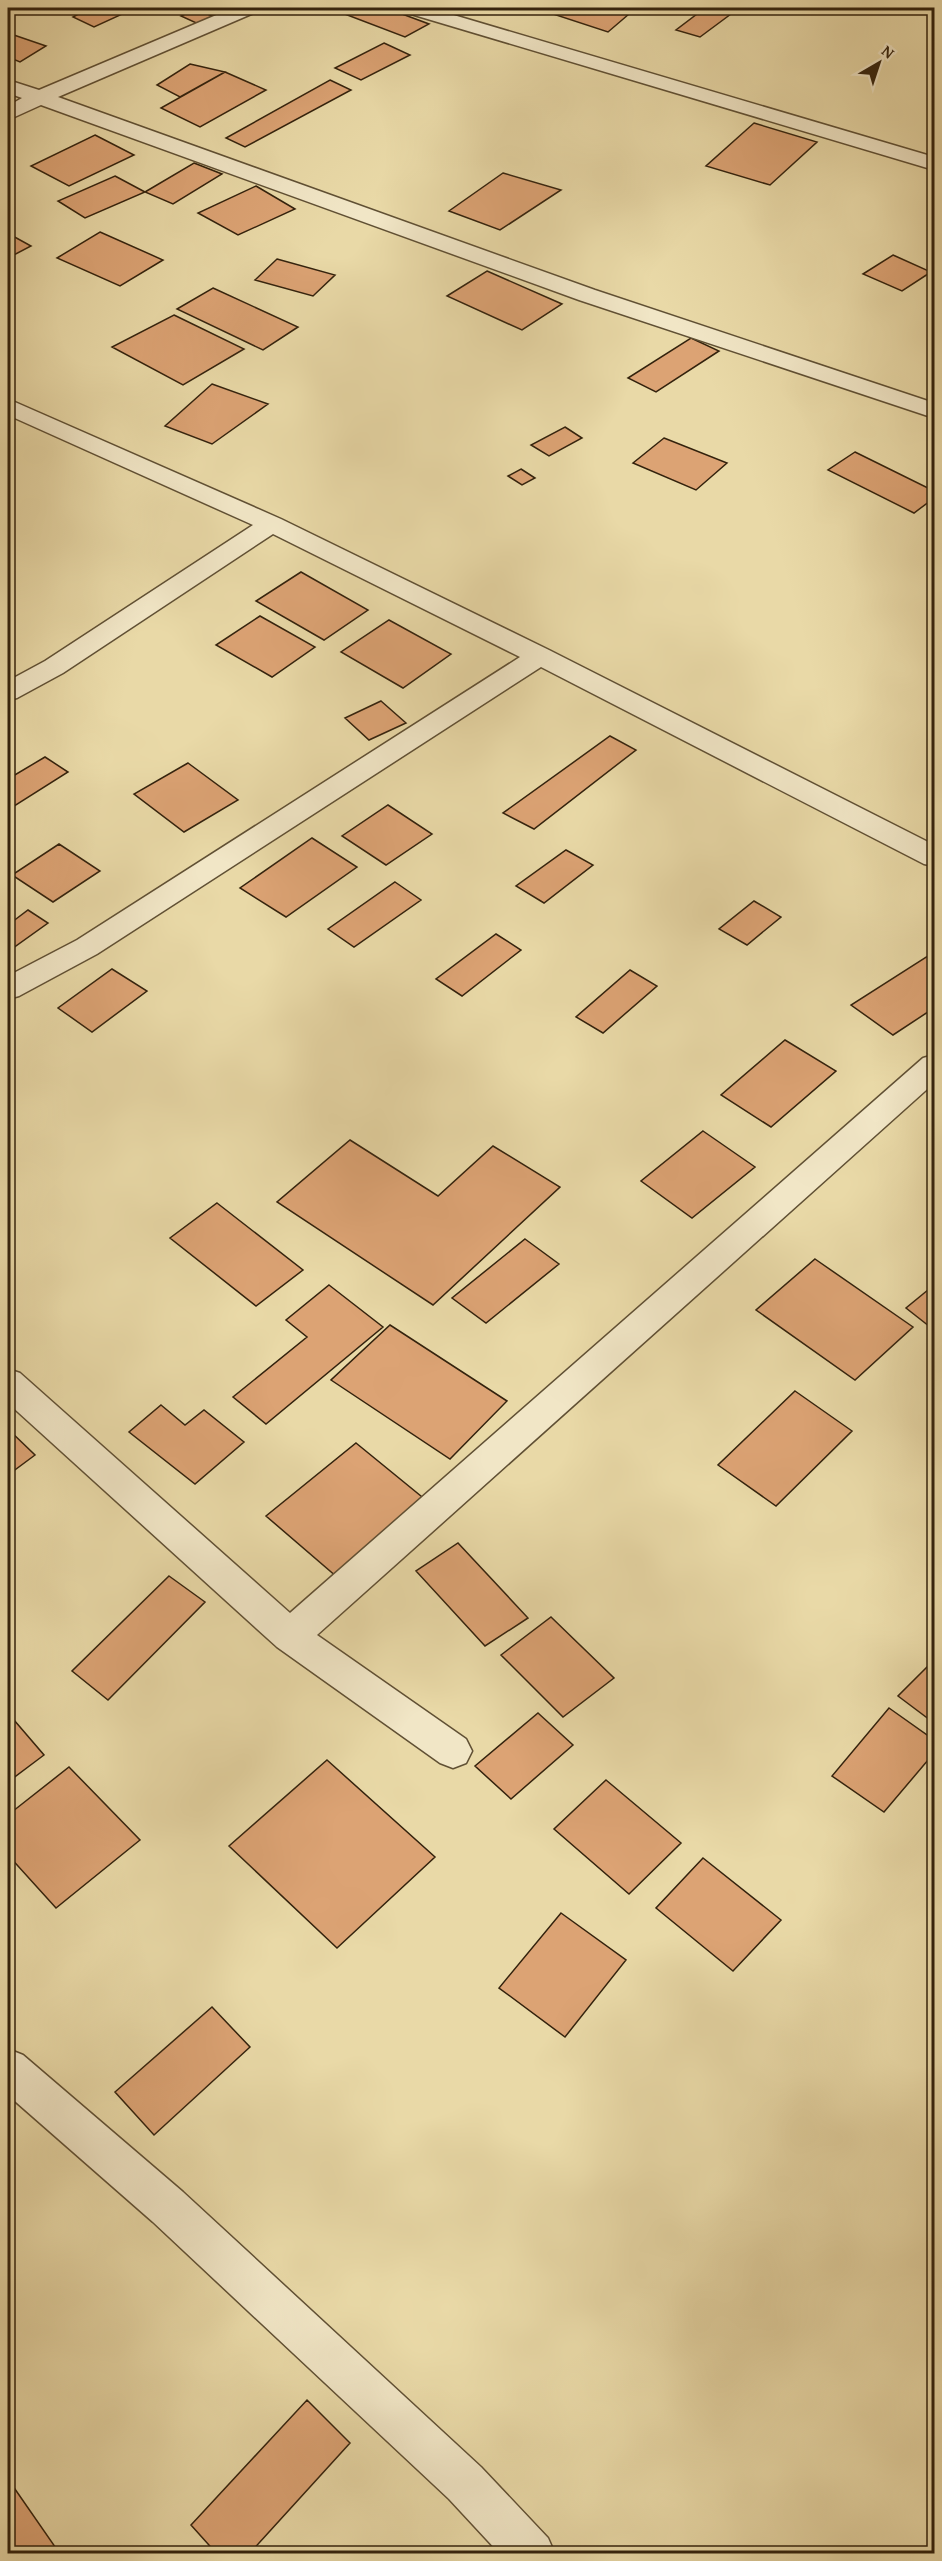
<svg xmlns="http://www.w3.org/2000/svg" width="942" height="2561" font-family="'Gentium Book Plus',serif">
<style>
.building{fill:#dca374;stroke:#33220d;stroke-width:1.5}
.lines{fill:none;stroke-linecap:round;stroke-linejoin:round}
.street-casing{stroke:#605034;stroke-width:3}
.street{fill:#f1e6c6;fill-rule:evenodd}
</style>
<rect width="100%" height="100%" fill="#e9d9a7"/>
<filter id="stains"><feTurbulence type="fractalNoise" baseFrequency=".00333" numOctaves="4"/><feColorMatrix values="0 0 0 0 .2 0 0 0 0 .09 0 0 0 0 .02 0 0 0 .5 -.17"/></filter>
<radialGradient id="worn" r=".72"><stop offset=".6" stop-color="#630" stop-opacity="0"/><stop offset="1" stop-color="#630" stop-opacity=".3"/></radialGradient>
<path class="building" d="M 89,8 L 119,8 L 129,11 L 94,27 L 73,17 Z
M 329,8 L 386,8 L 429,24 L 405,37 Z
M 552,8 L 636,8 L 608,32 L 547,12 Z
M 705,8 L 739,8 L 700,37 L 676,30 Z
M 822,8 L 850,8 L 841,14 Z
M 196,9 L 219,19 L 205,27 L 181,16 Z
M 8,33 L 46,46 L 20,62 L 8,57 Z
M 384,43 L 410,55 L 361,80 L 335,68 Z
M 190,64 L 225,72 L 180,97 L 157,85 Z
M 225,72 L 266,90 L 200,127 L 161,108 Z
M 330,80 L 351,90 L 245,147 L 226,138 Z
M 754,123 L 817,142 L 770,185 L 706,166 Z
M 95,135 L 134,155 L 69,186 L 31,166 Z
M 194,163 L 222,174 L 173,204 L 145,192 Z
M 503,173 L 561,190 L 500,230 L 449,211 Z
M 115,176 L 145,192 L 85,218 L 58,201 Z
M 256,186 L 295,209 L 238,235 L 198,213 Z
M 100,232 L 163,260 L 120,286 L 57,258 Z
M 11,235 L 31,246 L 8,258 L 8,236 Z
M 893,255 L 931,272 L 902,291 L 863,274 Z
M 277,259 L 335,275 L 313,296 L 255,280 Z
M 487,271 L 562,304 L 522,330 L 447,296 Z
M 213,288 L 298,327 L 263,350 L 177,309 Z
M 174,315 L 244,349 L 183,385 L 112,347 Z
M 691,338 L 719,351 L 656,392 L 628,378 Z
M 212,384 L 268,404 L 212,444 L 165,426 Z
M 565,427 L 582,438 L 549,456 L 531,445 Z
M 664,438 L 727,463 L 696,490 L 633,463 Z
M 855,452 L 934,491 L 934,498 L 914,513 L 828,470 Z
M 521,469 L 535,478 L 522,485 L 508,476 Z
M 301,572 L 368,610 L 324,640 L 256,601 Z
M 260,616 L 315,647 L 272,677 L 216,645 Z
M 389,620 L 451,654 L 403,688 L 341,652 Z
M 381,701 L 406,723 L 369,740 L 345,718 Z
M 610,736 L 636,750 L 534,829 L 503,813 Z
M 45,757 L 68,772 L 8,810 L 8,779 Z
M 188,763 L 238,800 L 184,832 L 134,794 Z
M 388,805 L 432,834 L 386,865 L 342,836 Z
M 312,838 L 357,867 L 286,917 L 240,888 Z
M 59,844 L 100,871 L 53,902 L 12,875 Z
M 566,850 L 593,865 L 544,903 L 516,886 Z
M 395,882 L 421,900 L 354,947 L 328,929 Z
M 754,901 L 781,917 L 747,945 L 719,929 Z
M 28,910 L 48,923 L 13,948 L 8,944 L 8,925 Z
M 496,934 L 521,950 L 462,996 L 436,979 Z
M 934,952 L 934,1008 L 893,1035 L 851,1005 Z
M 112,969 L 147,991 L 92,1032 L 58,1008 Z
M 630,970 L 657,986 L 603,1033 L 576,1017 Z
M 785,1040 L 836,1071 L 771,1127 L 721,1095 Z
M 703,1131 L 755,1167 L 692,1218 L 641,1181 Z
M 350,1140 L 438,1196 L 493,1146 L 560,1187 L 433,1305 L 277,1202 Z
M 217,1203 L 303,1270 L 256,1306 L 170,1238 Z
M 525,1239 L 559,1264 L 486,1323 L 452,1298 Z
M 815,1259 L 913,1327 L 855,1380 L 756,1310 Z
M 329,1285 L 383,1327 L 266,1424 L 233,1397 L 307,1337 L 286,1320 Z
M 934,1285 L 934,1330 L 906,1308 Z
M 390,1325 L 507,1401 L 450,1459 L 331,1380 Z
M 795,1391 L 852,1431 L 776,1506 L 718,1465 Z
M 161,1405 L 185,1425 L 204,1410 L 244,1442 L 195,1484 L 129,1432 Z
M 8,1429 L 35,1455 L 8,1475 Z
M 356,1443 L 427,1501 L 337,1577 L 266,1516 Z
M 458,1543 L 528,1618 L 485,1646 L 416,1571 Z
M 169,1576 L 205,1602 L 108,1700 L 72,1671 Z
M 551,1617 L 614,1678 L 563,1717 L 501,1655 Z
M 934,1660 L 934,1723 L 898,1696 Z
M 889,1708 L 934,1740 L 934,1753 L 884,1812 L 832,1776 Z
M 8,1713 L 44,1755 L 8,1782 Z
M 538,1713 L 573,1745 L 511,1799 L 475,1766 Z
M 327,1760 L 435,1857 L 337,1948 L 229,1846 Z
M 69,1767 L 140,1840 L 56,1908 L 8,1855 L 8,1815 Z
M 606,1780 L 681,1843 L 629,1894 L 554,1829 Z
M 703,1858 L 781,1920 L 733,1971 L 656,1908 Z
M 561,1913 L 626,1960 L 565,2037 L 499,1988 Z
M 212,2007 L 250,2047 L 154,2135 L 115,2092 Z
M 307,2400 L 350,2443 L 249,2554 L 217,2554 L 191,2525 Z
M 8,2479 L 60,2554 L 8,2554 Z"/>
<g class="lines">
<defs>
<path id="street" d="M 233,8 L 259,8 L 256,12 L 58,97 L 595,290 L 934,403 L 934,418 L 579,300 L 41,105 L 8,120 L 8,106 L 22,98 L 8,93 L 8,80 L 39,90 Z
M 401,8 L 430,8 L 934,157 L 934,170 L 404,12 Z
M 8,399 L 281,519 L 549,650 L 934,845 L 934,866 L 924,864 L 541,667 L 97,954 L 19,996 L 8,999 L 8,976 L 77,940 L 520,657 L 273,534 L 63,673 L 17,698 L 8,700 L 8,681 L 45,661 L 253,525 L 8,415 Z
M 934,1055 L 934,1083 L 317,1635 L 466,1739 L 472,1751 L 466,1763 L 453,1768 L 440,1763 L 277,1647 L 8,1403 L 8,1369 L 20,1373 L 290,1613 L 923,1058 Z
M 8,2049 L 23,2055 L 183,2192 L 481,2467 L 548,2538 L 555,2554 L 500,2554 L 449,2499 L 153,2222 L 8,2095 Z"/>
</defs>
<use href="#street" class="street-casing"/>
<use href="#street" class="street"/>
</g>
<rect width="942" height="2561" fill="none" stroke="#e9d9a7" stroke-width="30"/>
<rect x="9" y="9" width="924" height="2543" fill="none" stroke="#33220d" stroke-width="3"/>
<rect x="15" y="15" width="912" height="2531" fill="none" stroke="#33220d" stroke-width="1.5"/>
<g transform="translate(879 63) rotate(39)" stroke="#f1e6c6" stroke-width="4.5" paint-order="stroke">
<path d="M0-4.5L10 22L0 15L-10 22Z" fill="#33220d"/>
<text y="-9" font-size="16" font-weight="bold" text-anchor="middle" fill="#33220d">N</text>
</g>
<rect width="100%" height="100%" filter="url(#stains)"/>
<rect width="100%" height="100%" fill="url(#worn)"/>
</svg>
